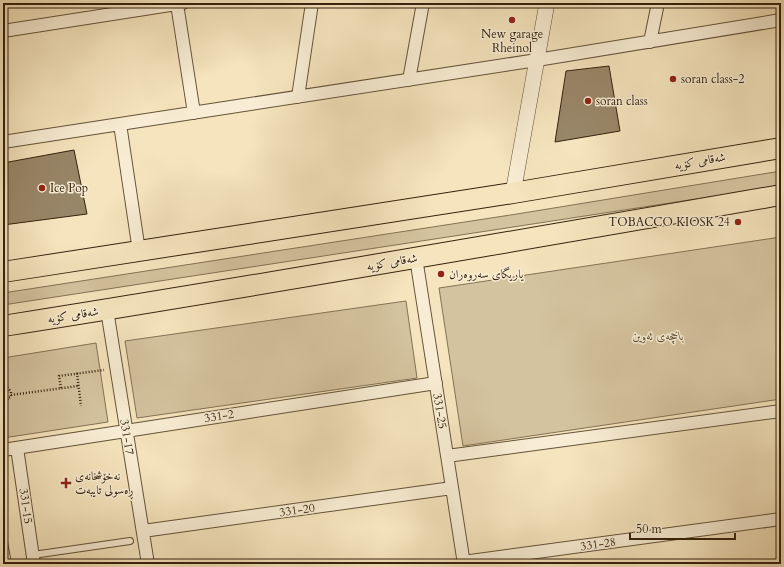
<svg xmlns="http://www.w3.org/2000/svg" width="784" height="567" font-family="Cardo,Amiri,serif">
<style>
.green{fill:#d4c39f;stroke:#847256}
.building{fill:#988668;stroke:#34210c}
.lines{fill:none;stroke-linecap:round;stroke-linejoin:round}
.service-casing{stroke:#645238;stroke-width:8}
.minor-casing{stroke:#645238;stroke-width:14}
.tertiary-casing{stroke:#645238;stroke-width:16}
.trunk-casing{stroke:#34210c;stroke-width:22}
.path{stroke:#34210c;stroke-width:2.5;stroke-dasharray:1 2;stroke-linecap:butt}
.service{stroke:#f8edd4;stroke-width:6}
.minor{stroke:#f8edd4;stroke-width:12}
.tertiary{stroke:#f8edd4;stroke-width:15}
.trunk{stroke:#f5e4bd;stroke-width:20}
.poi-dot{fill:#8f2418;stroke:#f8edd4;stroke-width:1.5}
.labels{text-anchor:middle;stroke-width:3;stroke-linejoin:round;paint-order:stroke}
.poi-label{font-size:12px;fill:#34210c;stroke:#f8edd4;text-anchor:start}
.street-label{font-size:12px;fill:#34210c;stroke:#f8edd4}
.park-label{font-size:12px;font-style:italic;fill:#5c4a31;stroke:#f8edd4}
</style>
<rect width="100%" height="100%" fill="#f5e4bd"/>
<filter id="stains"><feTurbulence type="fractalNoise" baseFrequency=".005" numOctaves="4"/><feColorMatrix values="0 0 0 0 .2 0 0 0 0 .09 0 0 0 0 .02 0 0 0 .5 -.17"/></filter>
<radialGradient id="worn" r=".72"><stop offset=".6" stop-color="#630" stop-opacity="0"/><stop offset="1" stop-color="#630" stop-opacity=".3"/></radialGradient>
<path class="green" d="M 781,171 L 781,186 L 3,305 L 3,293 L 517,214 Z
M 781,237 L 781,399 L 463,446 L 439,288 Z
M 406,301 L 417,378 L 137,418 L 125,341 Z
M 96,343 L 108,422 L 3,438 L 3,358 Z"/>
<path class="building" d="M 609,66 L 620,131 L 555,142 L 566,71 Z
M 74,150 L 87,214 L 3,225 L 3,163 Z"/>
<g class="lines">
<defs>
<path id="service" d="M 3,537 L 7,558 L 5,564
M 33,555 L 130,541"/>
<path id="minor" d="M 177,4 L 194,113
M 3,31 L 183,3
M 650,42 L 658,3
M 409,80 L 423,3
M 298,97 L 312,3
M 120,124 L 139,251
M 3,142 L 537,60 L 781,20
M 416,258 L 464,564
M 107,310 L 148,564
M 17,448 L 34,564
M 3,450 L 436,383
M 447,456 L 781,411
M 143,531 L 452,488
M 463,562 L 781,519"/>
<path id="tertiary" d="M 513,193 L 547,3"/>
<path id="trunk" d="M 3,272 L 513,193 L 781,148
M 3,326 C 263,285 522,240 781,195"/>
</defs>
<use href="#service" class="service-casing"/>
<use href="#minor" class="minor-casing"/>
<use href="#tertiary" class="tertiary-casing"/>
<use href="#trunk" class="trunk-casing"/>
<path class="path" d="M 77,373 L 81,406
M 3,384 L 5,384 L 11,392 L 11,397 L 8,398 L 3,409
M 61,388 L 59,376 L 104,370
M 11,395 L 78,386"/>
<use href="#service" class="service"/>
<use href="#minor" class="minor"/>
<use href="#tertiary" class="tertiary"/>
<use href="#trunk" class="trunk"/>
</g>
<g class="poi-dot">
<circle cx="512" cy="20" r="4"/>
<circle cx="673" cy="79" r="4"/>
<circle cx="588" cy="101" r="4"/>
<circle cx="42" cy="188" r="4"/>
<circle cx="738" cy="222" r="4"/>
<circle cx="441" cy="274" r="4"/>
<path d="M64 477h4v4h4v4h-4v4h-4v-4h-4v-4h4z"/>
</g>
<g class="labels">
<g class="poi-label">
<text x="512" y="38" text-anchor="middle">New garage<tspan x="512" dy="14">Rheinol</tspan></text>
<text x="681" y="83">soran class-2</text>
<text x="596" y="105">soran class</text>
<text x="50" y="192">Ice Pop</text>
<text x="730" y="226" text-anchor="end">TOBACCO KIOSK 24</text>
<text x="449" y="278">یاریگای سەروەران</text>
<text x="75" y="480">نەخۆشخانەی<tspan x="75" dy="14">ڕەسولی تایبەت</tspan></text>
</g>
<g class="street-label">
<text transform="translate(700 161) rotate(-10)" y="4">شەقامی کۆیە</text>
<text transform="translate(392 262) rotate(-10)" y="4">شەقامی کۆیە</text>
<text transform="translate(73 315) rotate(-9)" y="4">شەقامی کۆیە</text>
<text transform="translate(440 411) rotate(81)" y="4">331-25</text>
<text transform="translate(219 416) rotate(-9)" y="4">331-2</text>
<text transform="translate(127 437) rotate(81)" y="4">331-17</text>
<text transform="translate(26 506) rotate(82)" y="4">331-15</text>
<text transform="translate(297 510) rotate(-8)" y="4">331-20</text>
<text transform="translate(598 544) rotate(-8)" y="4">331-28</text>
</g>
<g class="park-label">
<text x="658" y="340">باخچەی ئەوین</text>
</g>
</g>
<rect width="784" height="567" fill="none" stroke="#f5e4bd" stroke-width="16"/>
<rect x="4" y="4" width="776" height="559" fill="none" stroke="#34210c" stroke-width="2"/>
<rect x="8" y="8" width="768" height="551" fill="none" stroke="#34210c"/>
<path d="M630 533v6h105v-6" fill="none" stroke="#34210c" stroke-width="2"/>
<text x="636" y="533" font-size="12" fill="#34210c" stroke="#f8edd4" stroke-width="3" paint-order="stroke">50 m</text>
<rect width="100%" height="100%" filter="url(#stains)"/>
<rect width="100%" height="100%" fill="url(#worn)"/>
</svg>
